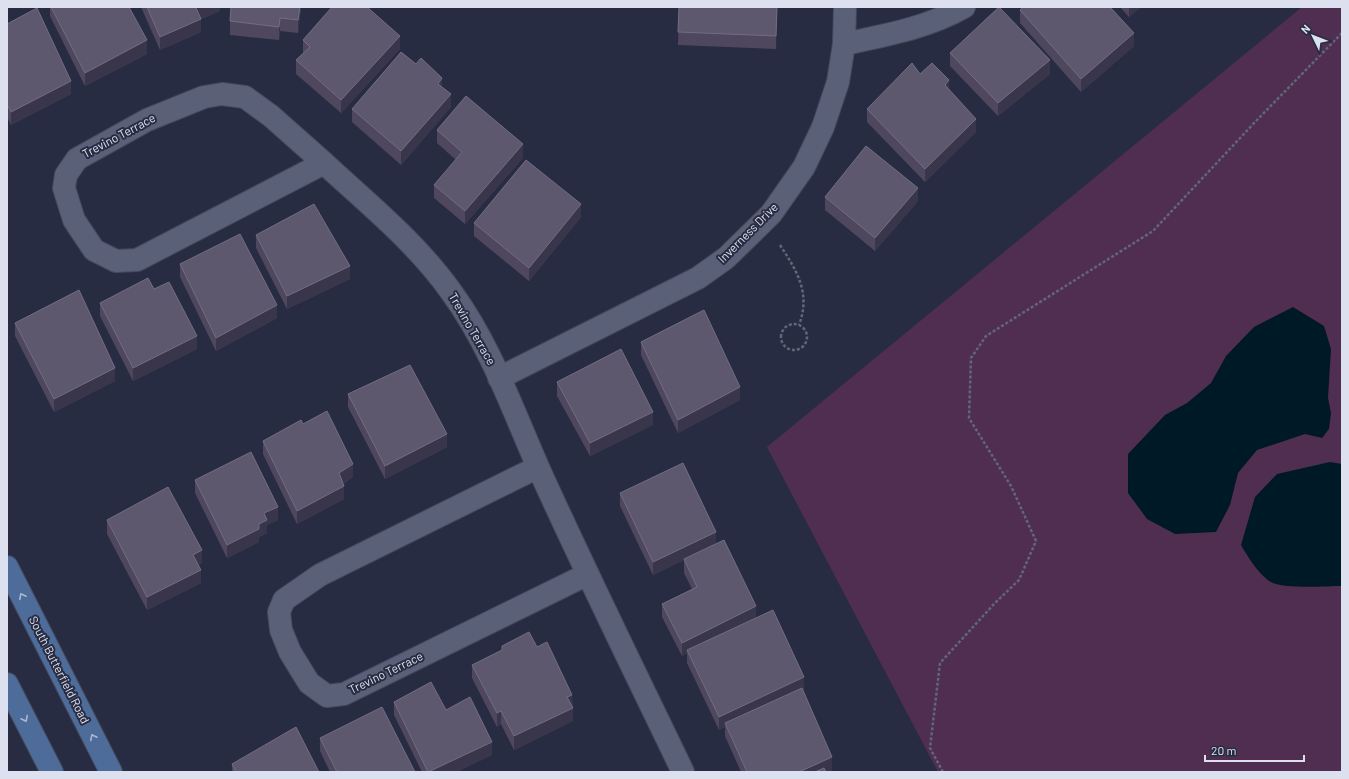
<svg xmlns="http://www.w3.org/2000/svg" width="1349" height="779" font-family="Barlow,sans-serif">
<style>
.green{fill:#4f2e52}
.water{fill:#001926}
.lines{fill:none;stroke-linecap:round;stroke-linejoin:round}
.minor-casing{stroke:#46495c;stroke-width:24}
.secondary-casing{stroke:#46495c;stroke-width:24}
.path{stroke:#626679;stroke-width:2.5;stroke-dasharray:3 2;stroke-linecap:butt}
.minor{stroke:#5b6079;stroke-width:22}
.secondary{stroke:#4d6c99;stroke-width:22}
.wall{fill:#4f475e}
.shaded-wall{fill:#39364c}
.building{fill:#5e586e;stroke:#726d82}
.oneway{stroke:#abb7d1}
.labels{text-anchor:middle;stroke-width:4;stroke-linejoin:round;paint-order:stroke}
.street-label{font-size:12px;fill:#dde0ef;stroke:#282c42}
</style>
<rect width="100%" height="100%" fill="#282c42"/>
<path class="green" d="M 1302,7 L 1342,7 L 1342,772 L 938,772 L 767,447 Z"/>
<path class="water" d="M 1293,307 L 1324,326 L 1331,349 L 1328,398 L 1331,413 L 1329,429 L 1322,438 L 1305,434 L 1257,450 L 1238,473 L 1230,505 L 1216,532 L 1175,534 L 1147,519 L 1128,493 L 1128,454 L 1165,415 L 1187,403 L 1211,383 L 1226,356 L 1254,327 Z
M 1330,462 L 1342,464 L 1342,586 C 1327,586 1286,589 1273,583 C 1260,577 1248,557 1241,545 L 1255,497 L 1277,474 Z"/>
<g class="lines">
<defs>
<path id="minor" d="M 844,44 C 886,35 927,28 964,7
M 222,94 L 245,97 L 271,116 L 324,163 L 137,260 L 116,261 L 94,250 L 74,220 L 64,188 L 66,175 L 77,159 L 147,120 L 204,97 Z
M 324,163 C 368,204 417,243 452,293 C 490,345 512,408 538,467 C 584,569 634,670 683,772
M 499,378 L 698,278 L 726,258 L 771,214 L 804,167 L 823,127 L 838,82 L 844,44 L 845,7
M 538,467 L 320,575 L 284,600 L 279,612 L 281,630 L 290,652 L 309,683 L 327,696 L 344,694 L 588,574"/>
<path id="secondary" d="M 7,567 L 111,772
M 7,684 L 52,772"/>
</defs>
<use href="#minor" class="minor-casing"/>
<use href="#secondary" class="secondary-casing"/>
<path class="path" d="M 780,245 C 797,271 811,293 799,325
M781 337a13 13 0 1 1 26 0a13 13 0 1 1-26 0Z
M 943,772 L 930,748 L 940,663 L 995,603 L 1019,580 L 1036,541 L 1011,486 L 969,418 L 971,358 L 986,336 L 1153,231 L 1256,121 L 1342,33"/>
<use href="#minor" class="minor"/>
<use href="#secondary" class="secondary"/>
</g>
<path class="wall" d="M 50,7 L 129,7 L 147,54 L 85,86 L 50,16 Z
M 141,7 L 220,7 L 220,11 L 201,19 L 201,32 L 160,50 Z
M 231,7 L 301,7 L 298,33 L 280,31 L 279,40 L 230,35 L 230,21 Z
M 679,7 L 777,7 L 776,49 L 678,45 Z
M 1120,7 L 1141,7 L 1129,17 Z
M 1020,10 L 1134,46 L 1081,92 L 1020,23 Z
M 7,24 L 71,94 L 11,125 L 7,117 Z
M 303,40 L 400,49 L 341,113 L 296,74 L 296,60 L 303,54 Z
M 950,53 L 1050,74 L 998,116 L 950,66 Z
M 920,74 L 949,89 L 976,132 L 925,182 L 867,122 L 867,109 Z
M 442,87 L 451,107 L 401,165 L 352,122 L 352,109 Z
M 437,130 L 523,158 L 465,224 L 434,198 L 434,185 L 456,160 L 437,143 Z
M 825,197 L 918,201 L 875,251 L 825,210 Z
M 581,217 L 529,281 L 474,236 L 474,223 Z
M 256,235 L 350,279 L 287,309 L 256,248 Z
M 180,264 L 277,318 L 216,351 L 180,277 Z
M 100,303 L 197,349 L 133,381 L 100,316 Z
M 15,323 L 115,381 L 54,412 L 15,336 Z
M 641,342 L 740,400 L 678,433 L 641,355 Z
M 557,382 L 653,425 L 590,456 L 557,396 Z
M 348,394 L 447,447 L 385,479 L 348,407 Z
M 303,424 L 353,477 L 343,484 L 344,499 L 297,524 L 263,454 L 263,441 Z
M 195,480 L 278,520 L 267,525 L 267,533 L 259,537 L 259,542 L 227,558 L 195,493 Z
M 620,493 L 716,544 L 756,618 L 804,690 L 803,691 L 832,770 L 828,772 L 741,772 L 725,736 L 725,727 L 719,730 L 687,663 L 687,653 L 682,656 L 662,617 L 662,604 L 692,589 L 684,573 L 684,560 L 653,575 L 620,506 Z
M 107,520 L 202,563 L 198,565 L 201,583 L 147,610 L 107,534 Z
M 472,665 L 572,695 L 573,721 L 514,750 L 501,724 L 497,727 L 472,678 Z
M 394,702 L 446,710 L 492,755 L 456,772 L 422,772 L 394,715 Z
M 320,738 L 415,772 L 330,772 L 320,751 Z
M 232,764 L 319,772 L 232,772 Z"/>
<path class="shaded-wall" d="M 198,7 L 220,7 L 220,11 L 196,21 L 196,8 Z
M 300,7 L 301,7 L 298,33 L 298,20 Z
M 1129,7 L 1141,7 L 1129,17 Z
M 280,18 L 280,31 L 279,40 L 279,27 Z
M 201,19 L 201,32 L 160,50 L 160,37 Z
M 1134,33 L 1134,46 L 1081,92 L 1081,79 Z
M 400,36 L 400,49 L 341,113 L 341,100 Z
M 147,40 L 147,54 L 85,86 L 85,73 Z
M 1050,60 L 1050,74 L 998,116 L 998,103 Z
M 442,78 L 442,91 L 438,84 Z
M 949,80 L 949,93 L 945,85 Z
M 71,81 L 71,94 L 11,125 L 11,112 Z
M 451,94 L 451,107 L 401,165 L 401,151 Z
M 976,119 L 976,132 L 925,182 L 925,169 Z
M 523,144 L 523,158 L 465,224 L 465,211 Z
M 918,188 L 918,201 L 875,251 L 875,238 Z
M 581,204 L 581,217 L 529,281 L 529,268 Z
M 350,266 L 350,279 L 287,309 L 287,296 Z
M 277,305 L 277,318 L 216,351 L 216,338 Z
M 197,336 L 197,349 L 133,381 L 133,368 Z
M 115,368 L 115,381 L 54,412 L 54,399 Z
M 740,387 L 740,400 L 678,433 L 678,420 Z
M 653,412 L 653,425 L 590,456 L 590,443 Z
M 447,434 L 447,447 L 385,479 L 385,466 Z
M 353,464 L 353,477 L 339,487 L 339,473 Z
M 344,486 L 344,499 L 297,524 L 297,511 Z
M 278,507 L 278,520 L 267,525 L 267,533 L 259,537 L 259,542 L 227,558 L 227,545 L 259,524 L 264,513 Z
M 716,532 L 716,545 L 653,575 L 653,562 Z
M 202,550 L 202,563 L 193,568 L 193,555 Z
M 201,570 L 201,583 L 147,610 L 147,597 Z
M 756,606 L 756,619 L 687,650 L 687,653 L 682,656 L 682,643 Z
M 804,677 L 804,690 L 726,727 L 725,723 L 725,727 L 719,730 L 719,717 Z
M 572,695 L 573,721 L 514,750 L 514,736 L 567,697 Z
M 501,711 L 501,724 L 497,727 L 497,713 Z
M 492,742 L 492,755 L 456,772 L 428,772 Z
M 832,757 L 832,770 L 828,772 L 799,772 Z"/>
<path class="building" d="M 51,7 L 129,7 L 147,40 L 85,73 Z
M 147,7 L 198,7 L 196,8 L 201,19 L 160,37 Z
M 231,7 L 300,7 L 298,20 L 280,18 L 279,27 L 230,21 Z
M 332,7 L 367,7 L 400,36 L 341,100 L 296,60 L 310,47 L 303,40 Z
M 679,7 L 777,7 L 776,36 L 678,32 Z
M 999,7 L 1050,60 L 998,103 L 950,53 Z
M 1023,7 L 1110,7 L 1134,33 L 1081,79 L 1020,10 Z
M 37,8 L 71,81 L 11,112 L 7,104 L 7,24 Z
M 401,52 L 416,64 L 421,58 L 442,78 L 438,84 L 451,94 L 401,151 L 352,109 Z
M 912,63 L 920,74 L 932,63 L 949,80 L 945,85 L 976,119 L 925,169 L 867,109 Z
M 466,96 L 523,144 L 465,211 L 434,185 L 462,152 L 437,130 Z
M 866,146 L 918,188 L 875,238 L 825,197 Z
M 526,160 L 581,204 L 529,268 L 474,223 Z
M 314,204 L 350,266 L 287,296 L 256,235 Z
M 240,234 L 277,305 L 216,338 L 180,264 Z
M 148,278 L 154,289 L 169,282 L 197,336 L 133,368 L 100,303 Z
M 79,290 L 115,368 L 54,399 L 15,323 Z
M 704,310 L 740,387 L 678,420 L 641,342 Z
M 621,349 L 653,412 L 590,443 L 557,382 Z
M 410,365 L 447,434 L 385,466 L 348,394 Z
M 327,411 L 353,464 L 339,473 L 344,486 L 297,511 L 263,441 L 301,420 L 303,424 Z
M 251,452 L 278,507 L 264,513 L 267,520 L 259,524 L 259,529 L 227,545 L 195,480 Z
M 683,463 L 716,532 L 653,562 L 620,493 Z
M 168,487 L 202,550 L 193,555 L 201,570 L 147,597 L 107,520 Z
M 724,540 L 756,606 L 682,643 L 662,604 L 697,587 L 684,559 Z
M 773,610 L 804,677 L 719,717 L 687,650 Z
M 529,632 L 537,647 L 547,642 L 572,695 L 567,697 L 573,708 L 514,736 L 501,711 L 497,713 L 472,665 L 502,650 L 502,646 Z
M 431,682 L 446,710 L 470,697 L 492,742 L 428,772 L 394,702 Z
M 802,688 L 832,757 L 799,772 L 747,772 L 725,723 Z
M 382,707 L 415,772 L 337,772 L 320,738 Z
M 296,727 L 319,772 L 236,772 L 232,764 Z
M 824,768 L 826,772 L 815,772 Z"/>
<defs><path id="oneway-chevron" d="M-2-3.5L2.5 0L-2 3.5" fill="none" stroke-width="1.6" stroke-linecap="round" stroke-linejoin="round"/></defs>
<g class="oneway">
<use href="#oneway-chevron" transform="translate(22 596) rotate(-117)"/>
<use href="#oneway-chevron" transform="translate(25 719) rotate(63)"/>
<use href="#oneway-chevron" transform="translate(93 737) rotate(-117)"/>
</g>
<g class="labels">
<g class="street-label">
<text transform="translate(119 136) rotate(-28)" y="4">Trevino Terrace</text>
<text transform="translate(748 233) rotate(-45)" y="4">Inverness Drive</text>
<text transform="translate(472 329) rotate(60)" y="4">Trevino Terrace</text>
<text transform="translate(59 670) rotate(63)" y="4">South Butterfield Road</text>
<text transform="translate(386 673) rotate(-26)" y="4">Trevino Terrace</text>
</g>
</g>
<rect width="1349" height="779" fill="none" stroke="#dde0ef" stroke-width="16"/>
<g transform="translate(1313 36) rotate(313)" stroke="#282c42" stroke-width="3" paint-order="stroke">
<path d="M0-3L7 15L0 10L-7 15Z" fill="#dde0ef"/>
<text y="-6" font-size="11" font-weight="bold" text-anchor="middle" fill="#dde0ef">N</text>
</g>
<path d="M1205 755v6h99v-6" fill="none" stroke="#dde0ef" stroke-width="2"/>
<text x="1211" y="755" font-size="12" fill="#dde0ef" stroke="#282c42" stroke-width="3" paint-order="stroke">20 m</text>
</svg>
